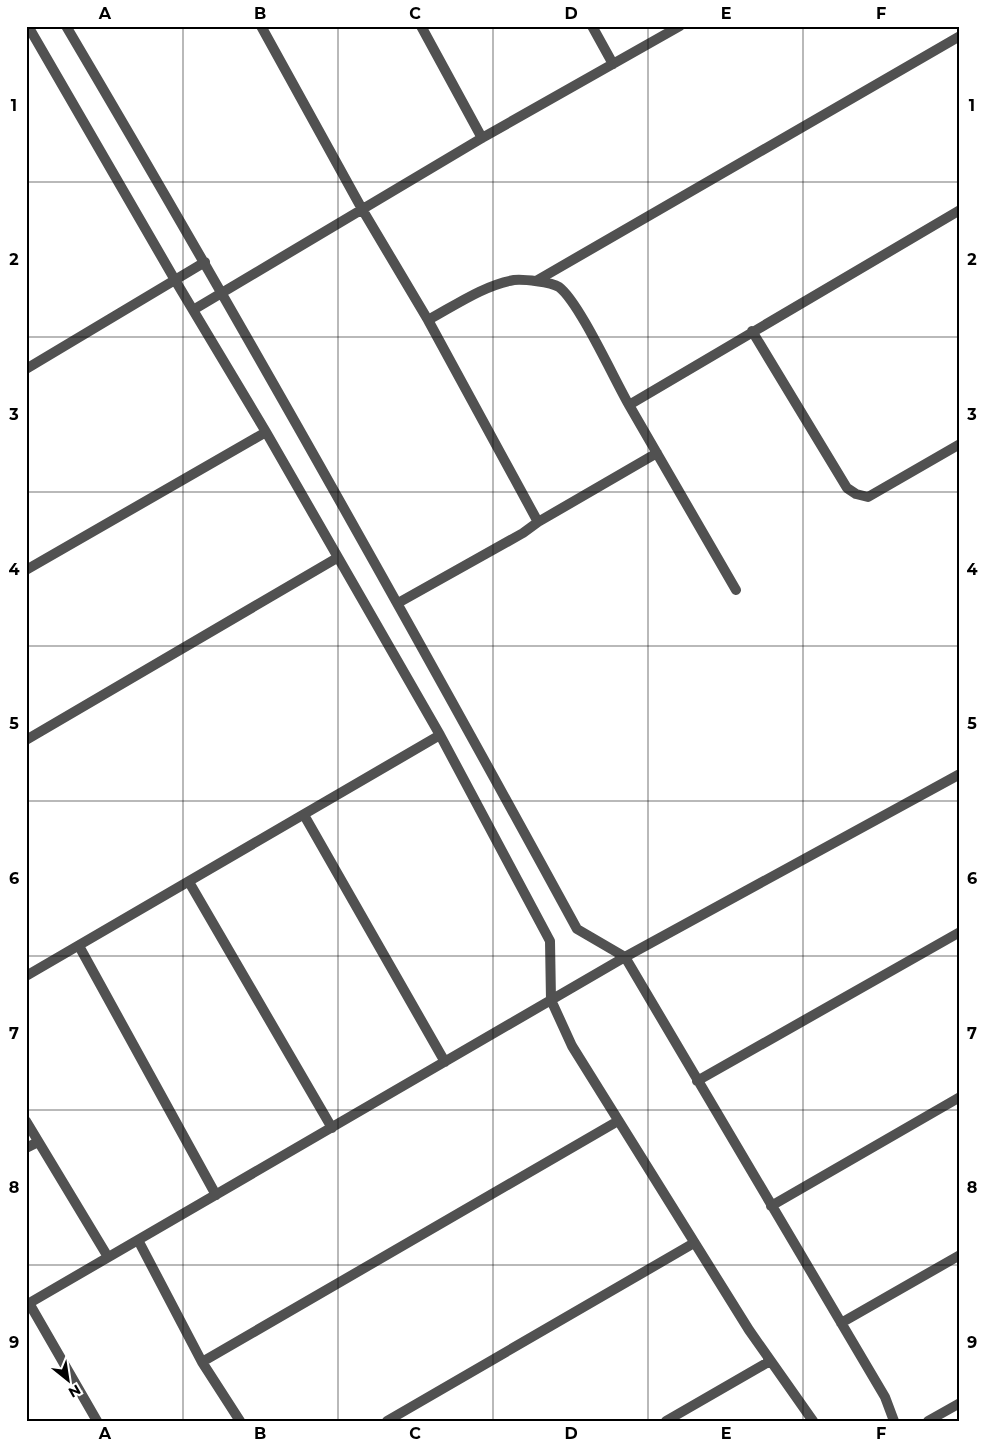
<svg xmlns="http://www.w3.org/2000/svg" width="986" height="1447" font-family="Montserrat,sans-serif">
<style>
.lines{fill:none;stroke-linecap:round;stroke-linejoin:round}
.street{stroke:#515151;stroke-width:10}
.grid{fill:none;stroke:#000;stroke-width:1;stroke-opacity:0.55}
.neatline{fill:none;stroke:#000;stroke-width:2}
.grid-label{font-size:16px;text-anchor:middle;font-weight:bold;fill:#000}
</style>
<rect width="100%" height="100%" fill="#fff"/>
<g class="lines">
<path class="street" d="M 28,26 L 175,280 L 266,432 L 440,735 L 550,941 L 551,1000 L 572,1046 L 749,1330 L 813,1421
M 66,26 C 242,324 411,625 577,929 L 625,957 L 885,1397 L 894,1421
M 261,26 L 362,209 L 428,320 L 538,522 L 523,533 L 398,603
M 421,26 L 482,138
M 592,26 L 613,64
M 536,281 L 960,36
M 193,310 L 482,138 L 680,26
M 428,320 C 454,306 484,285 514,280 C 523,279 551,282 559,287 C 579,302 614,379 629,405 L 960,210
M 752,331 L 847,488 L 856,494 L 868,497 L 960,444
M 26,369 L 205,262
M 629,405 L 736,590
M 538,522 L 657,453
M 26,570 L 266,432
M 26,740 L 337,558
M 304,815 L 445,1062
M 189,882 L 332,1128
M 79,946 L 216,1195
M 26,976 L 440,735
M 697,1081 L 960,932
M 26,1121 L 108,1257
M 26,1148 L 38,1142
M 771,1206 L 960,1097
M 138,1240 L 202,1362 L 240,1421
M 29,1303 L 97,1421
M 26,1305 L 625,957 L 960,774
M 841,1323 L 960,1255
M 202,1362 L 618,1121
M 387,1421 L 694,1243
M 666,1421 L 770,1361
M 928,1421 L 960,1403"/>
</g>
<path class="grid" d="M 183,26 L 183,1421M 338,26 L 338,1421M 493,26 L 493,1421M 648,26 L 648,1421M 803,26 L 803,1421M 26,182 L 960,182M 26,337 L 960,337M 26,492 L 960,492M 26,646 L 960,646M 26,801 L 960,801M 26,956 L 960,956M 26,1110 L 960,1110M 26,1265 L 960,1265"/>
<rect width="986" height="1447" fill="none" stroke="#ffffff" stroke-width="55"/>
<g transform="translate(68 1380) rotate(150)" stroke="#ffffff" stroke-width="4" paint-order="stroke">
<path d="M0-4L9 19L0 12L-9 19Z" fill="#000000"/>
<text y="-8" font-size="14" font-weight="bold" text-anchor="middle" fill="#000000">N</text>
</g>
<rect x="28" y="28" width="930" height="1392" class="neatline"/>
<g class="grid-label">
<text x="105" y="19">A</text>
<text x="260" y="19">B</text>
<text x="415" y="19">C</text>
<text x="571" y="19">D</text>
<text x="726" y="19">E</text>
<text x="881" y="19">F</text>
<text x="14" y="111">1</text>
<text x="972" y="111">1</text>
<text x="14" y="265">2</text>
<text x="972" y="265">2</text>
<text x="14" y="420">3</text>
<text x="972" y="420">3</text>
<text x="14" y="575">4</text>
<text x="972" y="575">4</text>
<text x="14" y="729">5</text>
<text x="972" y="729">5</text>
<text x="14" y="884">6</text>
<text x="972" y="884">6</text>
<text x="14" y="1039">7</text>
<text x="972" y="1039">7</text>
<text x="14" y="1193">8</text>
<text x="972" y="1193">8</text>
<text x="14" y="1348">9</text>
<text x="972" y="1348">9</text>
<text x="105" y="1439">A</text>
<text x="260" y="1439">B</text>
<text x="415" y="1439">C</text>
<text x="571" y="1439">D</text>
<text x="726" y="1439">E</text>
<text x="881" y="1439">F</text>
</g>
</svg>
